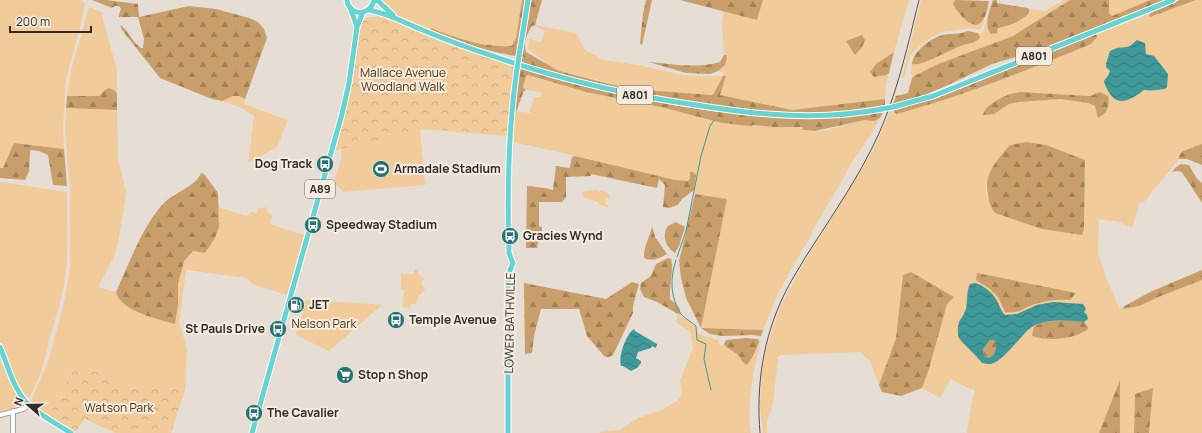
<svg xmlns="http://www.w3.org/2000/svg" width="1202" height="433" font-family="Manrope,sans-serif">
<style>
.grass{fill:#f2cb9a;fill-rule:evenodd}
.forest{fill:url(#forest-firs)}
.park{fill:url(#park-crowns)}
.water{fill:url(#water-waves);fill-rule:evenodd}
.lines{fill:none;stroke-linecap:round;stroke-linejoin:round}
.stream{stroke:#3e9998;stroke-width:1}
.minor-casing{stroke:#a79f96;stroke-width:6}
.major-casing{stroke:#fff;stroke-width:7}
.minor{stroke:#fff;stroke-width:4}
.major{stroke:#67d4d3;stroke-width:5}
.rail{stroke:#544f4b;stroke-width:1}
.major-bridge-casing{stroke:#fff;stroke-width:7;stroke-linecap:butt}
.major-bridge{stroke:#67d4d3;stroke-width:5}
.labels{text-anchor:middle;stroke-width:4;stroke-linejoin:round;paint-order:stroke}
.shield{fill:#f4ebe1;stroke:#6b6560;stroke-width:1}
.shield-label{font-size:11px;font-weight:bold;fill:#302c29}
.park-label{font-size:12px;fill:#52360a;stroke:#f4ebe1}
.poi-label{font-size:12px;font-weight:bold;fill:#302c29;stroke:#f4ebe1;text-anchor:start}
.street-label{font-size:12px;fill:#302c29;stroke:#f4ebe1}
</style>
<defs>
<pattern id="forest-firs" width="22" height="20" patternUnits="userSpaceOnUse"><rect width="22" height="20" fill="#c89f6a"/><path d="M5 1l3.5 6h-7zM16 11l3.5 6h-7z" fill="#a38257"/></pattern>
<pattern id="park-crowns" width="20" height="18" patternUnits="userSpaceOnUse"><rect width="20" height="18" fill="#f2cb9a"/><path d="M2 6a3 3 0 1 1 6 0M12 15a3 3 0 1 1 6 0" fill="none" stroke="#d0ae85"/></pattern>
<pattern id="water-waves" width="16" height="10" patternUnits="userSpaceOnUse"><rect width="16" height="10" fill="#3e9998"/><path d="M0 5q4-4 8 0t8 0" fill="none" stroke="#347d7c"/></pattern>
</defs>
<rect width="100%" height="100%" fill="#e6ded4"/>
<path class="grass" d="M 0,0 L 81,0 L 85,3 L 80,28 L 66,79 L 63,128 L 64,149 L 15,143 L 3,169 L 0,168 Z
M 381,0 L 522,0 L 516,38 L 513,46 C 485,48 457,38 431,28 L 432,31 L 396,15 Z
M 763,0 L 909,0 L 894,52 L 876,64 L 874,77 L 886,75 L 889,73 L 886,86 L 885,99 L 792,110 L 719,95 L 726,77 L 723,77 L 712,95 L 645,90 L 622,87 L 595,79 L 568,74 L 559,71 L 544,63 L 545,61 L 528,49 L 529,39 L 541,42 L 545,31 L 532,25 L 535,25 L 576,33 L 585,50 L 597,56 L 598,59 L 638,65 L 687,76 L 723,76 L 724,73 L 718,71 L 725,65 L 726,55 L 724,55 L 722,22 L 724,11 L 757,20 L 759,15 Z
M 921,0 L 955,0 L 953,4 L 965,20 L 982,22 L 984,18 L 984,23 L 980,30 L 970,28 L 943,32 L 931,37 L 914,51 L 910,56 L 904,78 L 902,78 Z
M 1064,0 L 1070,0 L 1013,36 L 938,64 L 916,75 L 912,78 L 911,72 L 912,62 L 912,64 C 921,67 948,51 957,47 C 962,45 968,45 972,43 C 975,42 978,38 980,37 L 979,34 L 983,32 L 987,20 L 988,31 L 998,31 L 998,28 C 1009,27 1022,22 1029,12 L 1029,9 L 1045,11 Z
M 1109,0 L 1150,0 L 1112,16 L 1109,13 Z
M 1196,0 L 1202,0 L 1202,144 L 1183,151 L 1179,156 L 1179,159 L 1144,202 L 1140,203 L 1132,228 L 1119,222 L 1099,219 L 1098,253 L 1106,277 L 1119,308 L 1123,307 L 1124,309 L 1139,306 L 1161,296 L 1202,280 L 1202,433 L 1149,433 L 1153,388 L 1135,394 L 1134,433 L 1120,433 L 1120,381 L 1099,433 L 967,433 L 972,401 L 975,390 L 968,388 L 951,379 L 940,398 L 922,388 L 929,369 L 947,304 L 903,275 L 896,338 L 879,385 L 870,361 L 860,352 L 780,355 L 778,357 L 773,405 L 767,421 L 767,433 L 763,433 L 760,405 L 762,373 L 766,351 L 779,309 L 801,268 L 873,151 L 890,111 L 893,111 L 897,114 C 963,96 1028,70 1091,44 L 1097,37 L 1096,34 L 1151,12 L 1149,16 L 1150,17 ZM 1020,92 L 1090,96 L 1100,92 L 1109,102 L 1108,109 L 1103,115 L 1096,111 L 1095,106 C 1069,95 1036,100 1009,103 L 1011,93 ZM 1010,145 L 1085,160 L 1084,229 L 1082,235 L 990,207 C 989,200 985,192 986,185 C 988,169 1000,156 1010,145 Z
M 89,7 L 104,13 L 102,15 L 117,71 L 117,93 L 114,90 L 105,90 L 99,96 L 67,96 L 70,74 Z
M 528,75 L 586,92 L 661,107 L 722,123 L 750,126 L 754,125 L 773,127 L 803,127 L 802,130 C 822,135 845,124 864,120 C 870,119 875,121 880,118 L 871,135 L 852,162 L 839,186 L 812,231 L 811,236 L 790,271 L 777,296 L 763,330 L 701,328 L 727,199 L 695,194 L 692,191 L 694,190 L 690,178 L 688,181 L 675,180 L 610,166 L 610,164 L 574,156 L 572,155 L 513,142 L 514,111 L 530,113 L 531,105 L 532,105 L 534,97 L 541,97 L 541,92 L 526,90 L 523,88 L 526,76 Z
M 233,96 L 239,96 L 245,99 L 244,104 L 288,120 L 277,147 L 248,163 L 254,116 L 240,107 L 222,101 Z
M 66,108 L 117,110 L 118,159 L 126,192 L 125,201 L 119,238 L 114,257 L 98,287 L 116,292 C 117,295 118,298 120,300 C 131,313 160,320 175,324 L 178,304 L 178,284 L 184,261 L 193,251 L 205,253 L 215,238 L 219,227 L 218,207 L 249,217 L 246,216 L 249,214 L 250,212 L 257,213 L 258,209 L 266,207 L 267,211 L 273,217 L 270,220 L 271,222 L 270,224 L 304,235 L 287,295 L 252,284 L 247,278 L 186,270 L 179,322 L 187,349 L 185,390 L 124,385 L 70,360 L 65,393 L 47,416 L 30,403 L 48,362 L 63,307 L 68,281 L 70,267 L 70,188 L 65,129 Z
M 350,118 L 508,133 L 506,136 L 420,129 L 425,185 L 343,192 L 334,182 L 342,156 L 341,150 Z
M 0,182 L 67,192 C 67,218 69,245 66,271 C 64,296 54,321 48,345 C 45,360 37,388 28,399 L 22,394 L 0,342 Z
M 598,190 L 600,192 L 601,190 L 608,193 L 610,199 L 606,198 L 605,203 L 608,205 L 608,208 L 600,205 L 598,202 L 583,197 L 583,193 L 581,193 L 585,191 Z
M 415,269 L 417,270 L 420,276 L 425,278 L 421,282 L 425,290 L 418,297 L 416,304 L 411,304 L 410,308 L 403,307 L 404,290 L 401,289 L 401,274 L 413,274 Z
M 306,300 L 373,304 L 382,305 L 329,351 L 296,335 Z
M 678,314 L 695,325 C 698,339 709,335 719,341 L 720,346 L 724,345 L 738,355 L 744,363 L 759,342 L 758,339 L 761,340 C 754,369 746,403 751,433 L 600,433 L 600,432 L 620,430 L 638,418 L 662,410 L 678,400 L 682,394 L 680,380 L 693,348 L 690,332 L 676,322 Z
M 0,360 L 19,400 L 23,404 L 0,412 Z"/>
<path class="forest" d="M 92,0 L 106,0 L 138,4 L 139,17 L 189,6 L 216,9 L 249,18 L 258,22 L 264,29 L 267,38 L 245,99 L 239,96 L 233,96 L 222,101 L 212,99 L 160,78 L 122,30 L 120,25 C 128,29 132,42 141,48 L 143,48 L 144,39 L 138,17 L 119,17 L 119,14 L 121,9 L 119,6 L 115,6 L 112,8 Z
M 522,0 L 525,0 L 516,56 C 487,52 459,41 432,31 L 431,29 L 431,28 C 456,38 485,48 512,46 L 516,38 Z
M 530,0 L 542,0 L 535,25 L 532,26 C 527,34 523,43 526,52 L 559,71 L 622,87 L 645,90 L 712,95 L 714,93 L 723,76 L 726,76 L 720,95 L 792,110 L 885,99 L 885,105 L 884,107 C 828,117 771,114 715,106 C 649,97 585,82 521,63 Z
M 646,0 L 652,0 L 642,45 L 640,43 L 643,14 Z
M 680,0 L 763,0 L 757,20 Z
M 955,0 L 989,1 C 987,10 986,22 976,25 C 966,23 958,13 953,4 Z
M 993,0 L 997,0 L 997,3 L 1027,8 L 1029,9 L 1029,12 C 1022,22 1009,26 998,28 L 997,33 L 991,34 C 983,25 990,9 993,0 Z
M 1070,0 L 1109,0 L 1109,13 L 1112,16 L 1150,0 L 1168,0 L 1035,51 L 992,64 L 946,86 L 927,94 L 893,104 L 896,96 L 908,93 L 912,78 L 916,75 L 938,64 L 1013,36 Z
M 1180,0 L 1196,0 L 1150,17 L 1149,16 L 1151,12 Z
M 968,31 L 978,33 L 980,37 L 978,40 C 972,44 964,44 958,47 C 948,51 921,67 912,64 C 913,51 931,38 943,35 C 946,34 949,34 952,34 C 958,34 963,33 968,31 Z
M 1096,34 L 1097,37 L 1091,44 C 1028,70 963,96 897,114 L 893,111 L 949,93 Z
M 862,35 L 865,40 C 863,47 860,50 855,55 L 846,41 Z
M 894,52 L 889,73 L 886,75 L 874,77 L 870,72 L 876,64 Z
M 724,55 L 726,55 L 727,58 L 725,65 L 718,71 L 710,74 L 686,73 L 649,62 C 672,64 697,69 720,62 Z
M 519,68 C 578,86 638,100 699,109 C 761,118 821,122 883,112 L 880,118 L 874,121 L 865,120 L 815,131 L 802,130 L 803,127 L 773,127 L 754,125 L 750,126 L 722,123 L 661,107 L 586,92 L 528,75 L 526,76 L 523,87 L 526,90 L 523,92 C 522,99 518,104 517,111 L 515,112 Z
M 109,88 L 114,90 L 117,93 L 117,110 L 66,108 L 67,96 L 99,96 L 105,90 Z
M 1020,92 L 1090,96 L 1100,92 L 1108,96 C 1110,106 1108,113 1098,118 L 1095,106 L 1088,103 L 1061,99 L 1018,102 L 1009,104 L 994,114 L 983,115 C 986,103 1009,93 1020,92 Z
M 1026,142 L 1046,145 L 1085,160 L 1084,229 L 1082,235 L 1042,229 L 995,213 C 990,207 989,202 988,195 C 983,174 997,160 1010,145 Z
M 14,143 L 64,149 L 67,186 L 53,185 L 48,155 L 39,151 L 30,150 L 29,171 L 25,180 L 0,178 L 0,168 L 3,168 Z
M 1202,144 L 1202,165 L 1187,159 L 1179,159 L 1179,156 L 1183,151 Z
M 575,156 L 675,180 L 688,181 L 690,178 L 690,172 L 693,172 L 696,175 L 694,190 L 682,199 L 678,205 L 669,208 L 663,207 L 665,185 L 659,179 L 657,188 L 591,174 L 591,176 L 566,177 L 566,197 L 562,202 L 539,202 L 539,226 L 542,227 L 542,233 L 537,246 L 538,248 L 526,248 L 527,186 L 545,188 L 553,190 L 556,166 L 570,168 L 572,157 Z
M 1181,164 L 1189,165 L 1197,179 L 1202,183 L 1202,203 L 1182,172 L 1177,171 L 1172,172 L 1175,168 Z
M 201,173 L 204,174 L 218,193 L 219,227 L 215,238 L 205,253 L 193,251 L 184,261 L 178,284 L 178,304 L 175,324 C 160,320 131,313 120,300 C 118,298 117,295 116,292 C 128,266 145,220 166,201 C 175,193 197,185 201,173 Z
M 695,194 L 727,199 L 701,328 L 763,330 L 761,336 L 752,335 L 722,336 L 710,334 L 701,328 L 686,298 L 681,278 L 679,261 Z
M 676,222 L 685,227 L 679,246 L 675,253 C 666,247 661,236 668,226 Z
M 652,226 L 655,237 L 667,254 C 661,258 652,262 644,258 C 643,247 650,238 652,226 Z
M 668,258 L 671,259 C 674,267 669,289 670,299 C 675,304 681,306 680,314 L 678,314 L 657,302 L 644,297 L 640,289 L 641,283 L 651,276 L 656,264 Z
M 1202,270 L 1202,280 L 1161,296 L 1139,306 L 1124,309 L 1123,307 L 1150,292 Z
M 911,272 L 954,297 L 947,304 L 929,369 L 922,388 L 901,396 L 882,392 L 879,385 L 896,338 L 903,275 Z
M 977,273 L 1076,293 L 1070,300 C 1058,299 1044,300 1032,305 C 1020,310 1019,313 1005,312 L 998,297 L 990,289 L 976,280 Z
M 632,282 L 639,284 L 633,306 L 633,313 L 613,355 L 609,357 L 605,357 L 587,336 L 579,309 L 541,309 L 534,336 L 532,353 L 525,354 L 524,283 L 606,299 Z
M 1067,320 L 1084,322 L 1088,327 L 1088,329 C 1074,340 1047,341 1032,336 L 1034,326 L 1045,322 Z
M 746,338 L 758,339 L 759,342 L 753,356 L 747,365 C 742,363 741,358 738,355 C 733,350 727,349 724,344 L 726,340 Z
M 990,340 L 993,340 L 996,342 C 996,350 996,356 988,358 L 984,356 L 983,349 Z
M 1120,380 L 1120,433 L 1099,433 Z
M 1153,388 L 1149,433 L 1134,433 L 1135,394 Z"/>
<path class="park" d="M 380,16 L 515,67 L 511,135 L 418,128 L 386,140 L 336,150 L 334,149 L 351,89 L 359,25 L 366,18 Z
M 70,360 L 124,385 L 185,390 L 171,433 L 115,433 L 85,419 L 74,433 L 73,433 L 47,416 L 65,393 Z"/>
<path class="water" d="M 1137,40 L 1145,43 L 1146,54 L 1154,56 L 1168,74 L 1167,87 L 1165,89 C 1158,90 1151,91 1144,90 C 1125,104 1114,108 1104,82 C 1105,78 1109,76 1110,71 L 1106,67 L 1106,64 L 1110,51 L 1117,48 L 1126,47 L 1130,46 Z
M 975,283 C 983,285 993,293 997,301 C 1000,306 1001,311 1005,315 L 1017,314 L 1037,305 L 1053,302 L 1083,304 L 1086,309 L 1084,312 L 1087,315 L 1088,319 L 1084,322 C 1069,320 1049,319 1035,325 C 1022,332 1005,361 991,364 C 989,365 985,363 982,363 C 977,356 962,343 959,338 C 957,334 958,326 959,322 C 961,318 965,314 966,308 C 968,300 966,292 970,284 ZM 990,340 L 993,340 L 996,342 C 996,350 996,356 988,358 L 984,356 L 983,349 Z
M 634,329 L 635,331 L 657,344 L 656,348 L 652,346 L 651,348 L 638,352 L 636,358 L 641,361 L 641,363 L 637,368 L 631,371 L 623,366 L 621,366 C 618,357 626,334 634,329 Z"/>
<g class="lines">
<path class="stream" d="M 677,257 L 686,231 L 701,156 L 710,126 L 714,120
M 676,260 C 670,278 670,297 681,314 C 685,319 692,322 696,326 L 697,340 L 706,344 L 704,359 L 711,390"/>
<defs>
<path id="minor" d="M 13,411 L 13,433
M 0,415 L 23,409 L 29,405"/>
<path id="major" d="M 347,0 C 349,17 371,16 374,0
M 377,0 L 393,15
M 351,10 L 357,27
M 369,10 C 387,13 403,22 420,29 C 444,39 468,48 493,56 C 559,79 627,95 696,105 C 757,115 820,121 882,109
M 519,56 L 528,0
M 893,107 L 933,96 L 1173,0
M 0,347 C 8,366 13,388 27,403 C 37,413 58,425 71,433
M 252,433 L 342,114 L 349,83 L 357,27 L 363,12
M 508,433 L 508,275 L 513,263 L 509,253 C 507,191 508,130 517,69"/>
</defs>
<use href="#minor" class="minor-casing"/>
<use href="#major" class="major-casing"/>
<use href="#minor" class="minor"/>
<use href="#major" class="major"/>
<path class="rail" d="M 760,433 C 756,386 763,338 784,295 C 790,282 798,270 805,258 C 827,223 851,189 870,152 C 895,104 906,52 919,0"/>
<defs>
<path id="major-bridge" d="M 517,69 L 519,56
M 882,109 L 893,107"/>
</defs>
<use href="#major-bridge" class="major-bridge-casing"/>
<use href="#major-bridge" class="major-bridge"/>
</g>
<defs>
<symbol id="bus-disc" viewBox="-11 -11 22 22"><circle r="9.5" fill="#287372" stroke="#f4ebe1"/><path d="M-5-6H5V4H4V6H2V4H-2V6H-4V4H-5ZM-3.5-4V0h7V-4ZM-3.5 1.2v1.5H-2V1.2ZM2 1.2v1.5H3.5V1.2Z" fill="#fff"/></symbol>
<symbol id="stadium-disc" viewBox="-11 -11 22 22"><circle r="9.5" fill="#287372" stroke="#f4ebe1"/><path d="M0-5a6.5 5 0 1 0 0 10a6.5 5 0 1 0 0-10ZM-3.5-1.8h7v3.6h-7Z" fill="#fff"/></symbol>
<symbol id="fuel-disc" viewBox="-11 -11 22 22"><circle r="9.5" fill="#287372" stroke="#f4ebe1"/><path d="M-5.5-6h7V0h2V4h1.3V-2.5L3-4.5l.8-.8L6-3V5H2.5V1h-1V6h-7ZM-4.2-4.7v3.2H.2V-4.7Z" fill="#fff"/></symbol>
<symbol id="supermarket-disc" viewBox="-11 -11 22 22"><circle r="9.5" fill="#287372" stroke="#f4ebe1"/><path d="M-6-5.5h2.5l.6 2H6L4.5 2H-2.5L-4.4-4H-6ZM-1.5 3.2a1.3 1.3 0 1 0 .1 0ZM3 3.2a1.3 1.3 0 1 0 .1 0Z" fill="#fff"/></symbol>
</defs>
<g fill-rule="evenodd">
<use href="#bus-disc" x="315" y="154" width="20" height="20"/>
<use href="#stadium-disc" x="371" y="159" width="20" height="20"/>
<use href="#bus-disc" x="303" y="215" width="20" height="20"/>
<use href="#bus-disc" x="500" y="226" width="20" height="20"/>
<use href="#fuel-disc" x="286" y="295" width="20" height="20"/>
<use href="#bus-disc" x="386" y="310" width="20" height="20"/>
<use href="#bus-disc" x="268" y="319" width="20" height="20"/>
<use href="#supermarket-disc" x="335" y="365" width="20" height="20"/>
<use href="#bus-disc" x="244" y="403" width="20" height="20"/>
</g>
<g class="labels">
<g class="shield">
<rect x="1016" y="47" width="36" height="18" rx="3"/>
<rect x="617" y="86" width="36" height="18" rx="3"/>
<rect x="305" y="180" width="30" height="18" rx="3"/>
</g>
<g class="shield-label">
<text x="1034" y="60">A801</text>
<text x="635" y="99">A801</text>
<text x="320" y="193">A89</text>
</g>
<g class="park-label">
<text x="403" y="77">Mallace Avenue<tspan x="403" dy="14">Woodland Walk</tspan></text>
<text x="324" y="328">Nelson Park</text>
<text x="119" y="412">Watson Park</text>
</g>
<g class="poi-label">
<text x="312" y="168" text-anchor="end">Dog Track</text>
<text x="394" y="173">Armadale Stadium</text>
<text x="326" y="229">Speedway Stadium</text>
<text x="523" y="240">Gracies Wynd</text>
<text x="309" y="309">JET</text>
<text x="409" y="324">Temple Avenue</text>
<text x="265" y="333" text-anchor="end">St Pauls Drive</text>
<text x="358" y="379">Stop n Shop</text>
<text x="267" y="417">The Cavalier</text>
</g>
<g class="street-label">
<text transform="translate(510 323) rotate(-89)" y="4">LOWER BATHVILLE</text>
</g>
</g>
<g transform="translate(28 405) rotate(290)" stroke="#f4ebe1" stroke-width="3" paint-order="stroke">
<path d="M0-3L7 15L0 10L-7 15Z" fill="#302c29"/>
<text y="-6" font-size="11" font-weight="bold" text-anchor="middle" fill="#302c29">N</text>
</g>
<path d="M10 26v6h81v-6" fill="none" stroke="#302c29" stroke-width="2"/>
<text x="16" y="26" font-size="12" fill="#302c29" stroke="#f4ebe1" stroke-width="3" paint-order="stroke">200 m</text>
</svg>
